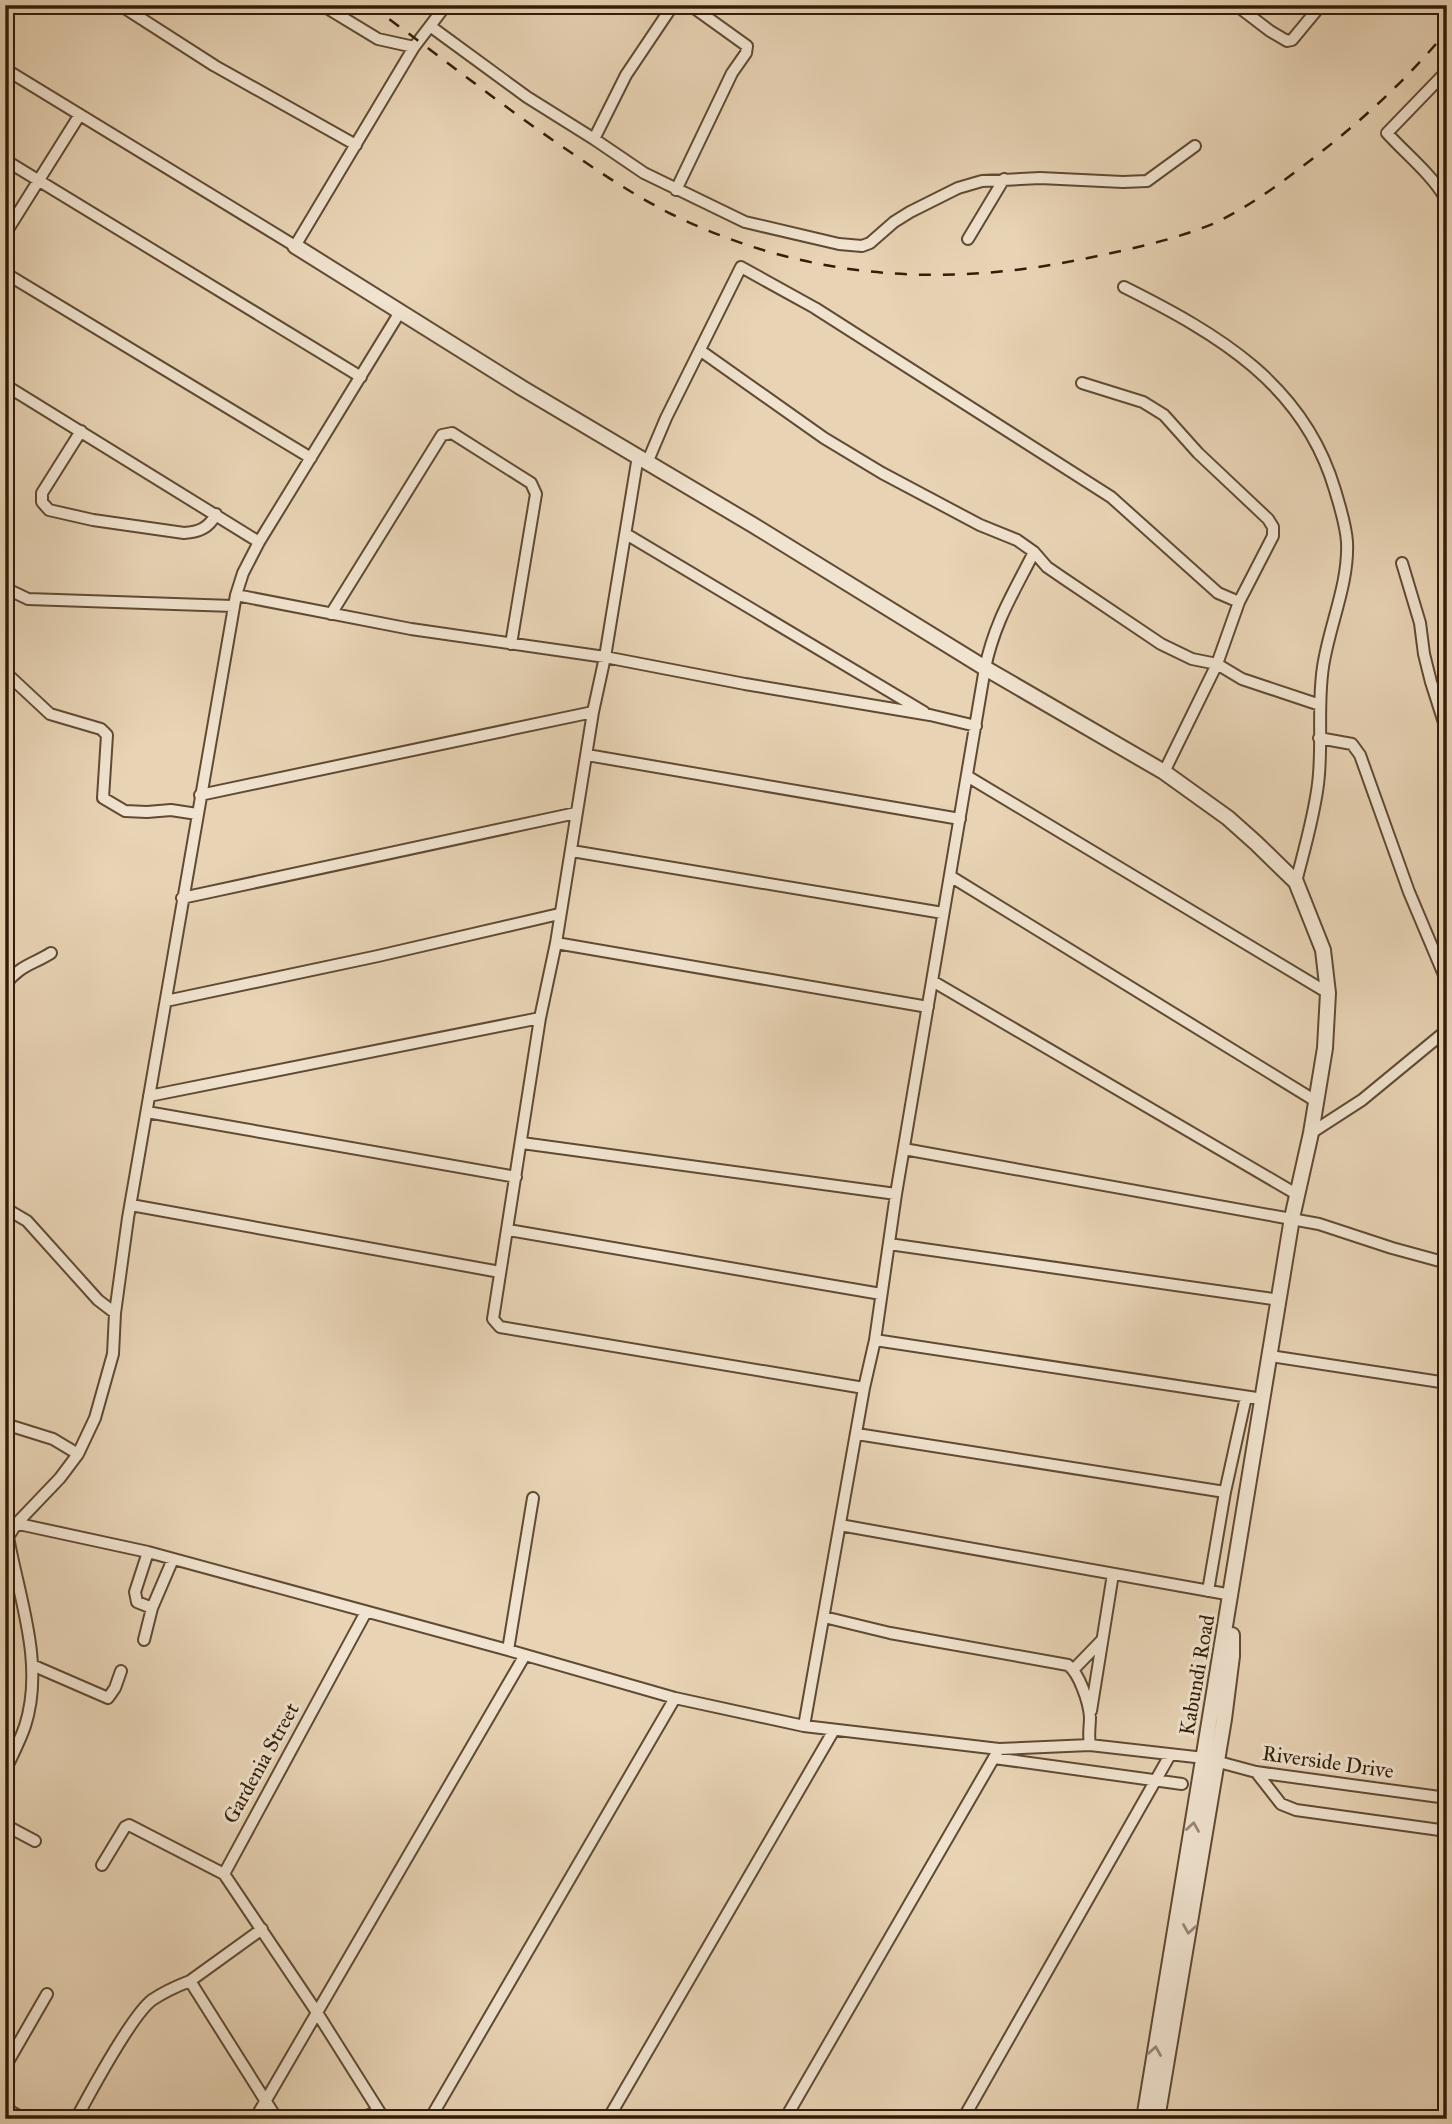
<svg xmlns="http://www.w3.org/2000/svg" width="1452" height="2124" font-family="'IM FELL Great Primer',serif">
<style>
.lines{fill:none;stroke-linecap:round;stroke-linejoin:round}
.minor-casing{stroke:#604a33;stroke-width:14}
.tertiary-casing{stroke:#604a33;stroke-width:18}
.minor{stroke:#f0e3cf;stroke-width:10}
.tertiary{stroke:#f0e3cf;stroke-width:14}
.rail{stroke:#321c08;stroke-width:2.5;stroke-dasharray:12 12;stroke-linecap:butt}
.oneway{stroke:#9a8975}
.labels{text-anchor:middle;stroke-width:6;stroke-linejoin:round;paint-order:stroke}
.street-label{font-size:21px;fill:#321c08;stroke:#f0e3cf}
</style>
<rect width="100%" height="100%" fill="#e8d4b5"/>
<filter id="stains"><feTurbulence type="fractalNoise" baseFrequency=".00286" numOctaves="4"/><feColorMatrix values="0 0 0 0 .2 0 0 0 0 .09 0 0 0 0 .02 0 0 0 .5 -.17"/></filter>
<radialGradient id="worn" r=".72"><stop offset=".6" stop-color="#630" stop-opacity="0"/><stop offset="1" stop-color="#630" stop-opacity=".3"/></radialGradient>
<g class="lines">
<defs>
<path id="minor" d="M 120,5 L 215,66 L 356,145
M 322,5 L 378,39 L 414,47
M 673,5 L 626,75 L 594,139 L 644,173 L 745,222 L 839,244 L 862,246 L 870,243 L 894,222 L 910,212 L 958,188 L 982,181 L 1040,178 L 1123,182 L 1147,181 L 1195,146
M 1236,5 L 1270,31 L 1287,41 L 1292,40 L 1321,5
M 430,26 L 527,97 L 594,139
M 5,69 L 295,246 L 414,47 L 446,5
M 5,160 L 361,377
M 676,190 L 732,73 L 746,53 L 747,46 L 690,5
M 1444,196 C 1430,173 1406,154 1387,133 L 1443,75 L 1447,67
M 5,234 L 79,116
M 968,239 L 1004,179
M 5,273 L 311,458
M 1124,287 C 1218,334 1304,384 1335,490 C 1340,507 1346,525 1347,542 C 1349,584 1329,626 1323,667 C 1317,706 1323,745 1318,784 C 1314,817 1304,850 1296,882
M 701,351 L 824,438 L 882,473 L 980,525 L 1017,540 L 1034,552 L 1047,567 L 1063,578 L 1161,644 L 1192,659 L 1217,664 L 1239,602 L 1273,536 L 1273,527 L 1268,519 L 1198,453 L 1164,415 L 1143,402 L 1082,383
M 5,385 L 259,542
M 81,431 L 42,493 L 42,502 L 49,510 L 93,520 L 184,533 C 199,532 209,528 216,514
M 638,456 L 605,657 L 593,712 L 556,943 L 540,1018 L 493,1319 L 500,1327 L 864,1388
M 647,463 L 666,418 L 741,267 L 815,308 L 1111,497 L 1218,593 L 1239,602
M 626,534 L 924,712
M 1402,563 L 1420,623 L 1424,654 L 1431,682 L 1447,732
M 5,588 L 28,599 L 233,606
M 236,595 L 411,629 L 605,657 L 745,684 L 930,715 L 976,726
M 331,614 L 442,435 L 452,433 L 531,483 L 536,494 L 511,644
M 5,672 L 50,714 L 101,729 L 107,735 L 103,798 L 125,811 L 147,812 L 171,810 L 197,814
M 1319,738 L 1352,744 L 1360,755 L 1409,892 L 1447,982
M 587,755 L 960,819
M 1164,772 L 1217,664 L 1242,679 L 1320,705
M 967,776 L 1328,993
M 200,795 L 593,712
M 572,851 L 943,913
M 950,876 L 1314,1100
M 182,898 L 576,813
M 556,943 L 928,1007
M 5,968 L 8,955
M 934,982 L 1298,1195
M 5,985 C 20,965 32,965 51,953
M 166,1001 L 378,956 L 559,914
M 149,1096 L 540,1018
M 147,1112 L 516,1177
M 1311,1133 L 1362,1100 L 1447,1030
M 522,1143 L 896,1194
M 904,1149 L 1319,1224 L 1392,1248 L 1447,1263
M 131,1205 L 500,1272
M 5,1208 L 27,1221 L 98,1300 L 115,1313
M 508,1230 L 881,1294
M 889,1244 L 1280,1300
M 875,1340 L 1263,1399
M 1270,1356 L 1447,1383
M 5,1424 L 53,1439 L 78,1454
M 857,1434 L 1225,1492
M 5,1521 L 148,1552 L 508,1650 L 675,1698 L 804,1726 L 999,1749 L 1090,1745 L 1204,1758 L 1256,1772 L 1447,1798
M 840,1525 L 1232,1595
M 148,1552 L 135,1592 L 137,1602 L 152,1608
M 1208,1591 L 1225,1492 L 1246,1397
M 366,1612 L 224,1874 L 316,2011 L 384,2119
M 824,1617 L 890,1633 L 1068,1665 C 1079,1673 1089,1702 1090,1717 C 1090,1727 1088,1735 1090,1745
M 144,1640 L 152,1608 L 173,1559
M 508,1650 L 533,1498
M 32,1665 L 108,1698 L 115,1688 L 121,1671
M 1074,1669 L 1101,1641
M 1091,1711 L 1113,1574
M 804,1726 L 864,1388 L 875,1340 L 896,1194 L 985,668 C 995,621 1013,594 1034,552
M 994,1758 L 1182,1784
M 5,1771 C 12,1756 20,1741 25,1726 C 45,1664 19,1598 8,1537 L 17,1523 L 60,1478 L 78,1454 L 95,1418 L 113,1354 L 115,1313 L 128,1218 L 236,595 L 243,573 L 259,542 L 400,312
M 1256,1772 L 1281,1804 L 1296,1810 L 1447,1831
M 5,1825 L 35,1841
M 102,1865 L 125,1827 L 129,1825 L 224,1874
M 190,1981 L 262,1929
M 5,2067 L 47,1994
M 5,2108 L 24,2119
M 76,2119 C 90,2093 131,2016 152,2000 C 164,1992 177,1986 190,1981 L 277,2119
M 255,2119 L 525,1655
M 362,2119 L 377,2111
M 430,2119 L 675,1698
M 608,2119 L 834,1730
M 785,2119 L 999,1749
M 963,2119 L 1170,1755"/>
<path id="tertiary" d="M 295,246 L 522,388 L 753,525 L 985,668 L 1164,772 L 1228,818 L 1256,843 L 1296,882 L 1323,950 L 1328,993 L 1325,1048 L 1311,1133 L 1292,1218 L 1144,2119
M 1157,2119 L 1224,1719 L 1232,1656 L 1232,1635"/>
</defs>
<use href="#minor" class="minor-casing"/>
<use href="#tertiary" class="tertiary-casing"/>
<use href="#minor" class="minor"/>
<use href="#tertiary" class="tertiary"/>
<path class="rail" d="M 370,5 C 440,56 507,110 579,158 C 608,178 638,197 669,213 C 810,282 951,289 1102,255 C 1140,247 1179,238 1215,223 C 1246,208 1276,187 1303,166 C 1356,126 1404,83 1447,31"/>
</g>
<defs><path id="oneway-chevron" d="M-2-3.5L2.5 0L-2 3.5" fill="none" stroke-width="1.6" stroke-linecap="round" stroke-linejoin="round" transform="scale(1.75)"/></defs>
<g class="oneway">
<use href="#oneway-chevron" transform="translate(1193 1827) rotate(-81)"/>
<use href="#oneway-chevron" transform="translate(1189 1929) rotate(99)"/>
<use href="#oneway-chevron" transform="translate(1155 2051) rotate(-81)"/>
</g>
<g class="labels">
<g class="street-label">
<text transform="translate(1197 1675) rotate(-80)" y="7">Kabundi Road</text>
<text transform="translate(1328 1762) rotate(8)" y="7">Riverside Drive</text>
<text transform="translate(261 1763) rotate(-61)" y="7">Gardenia Street</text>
</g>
</g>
<rect width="1452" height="2124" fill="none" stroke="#e8d4b5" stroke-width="28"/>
<rect x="7" y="7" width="1438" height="2110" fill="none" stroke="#321c08" stroke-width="3.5"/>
<rect x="14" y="14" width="1424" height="2096" fill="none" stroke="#321c08" stroke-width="2"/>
<rect width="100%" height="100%" filter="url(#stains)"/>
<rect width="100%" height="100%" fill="url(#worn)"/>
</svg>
